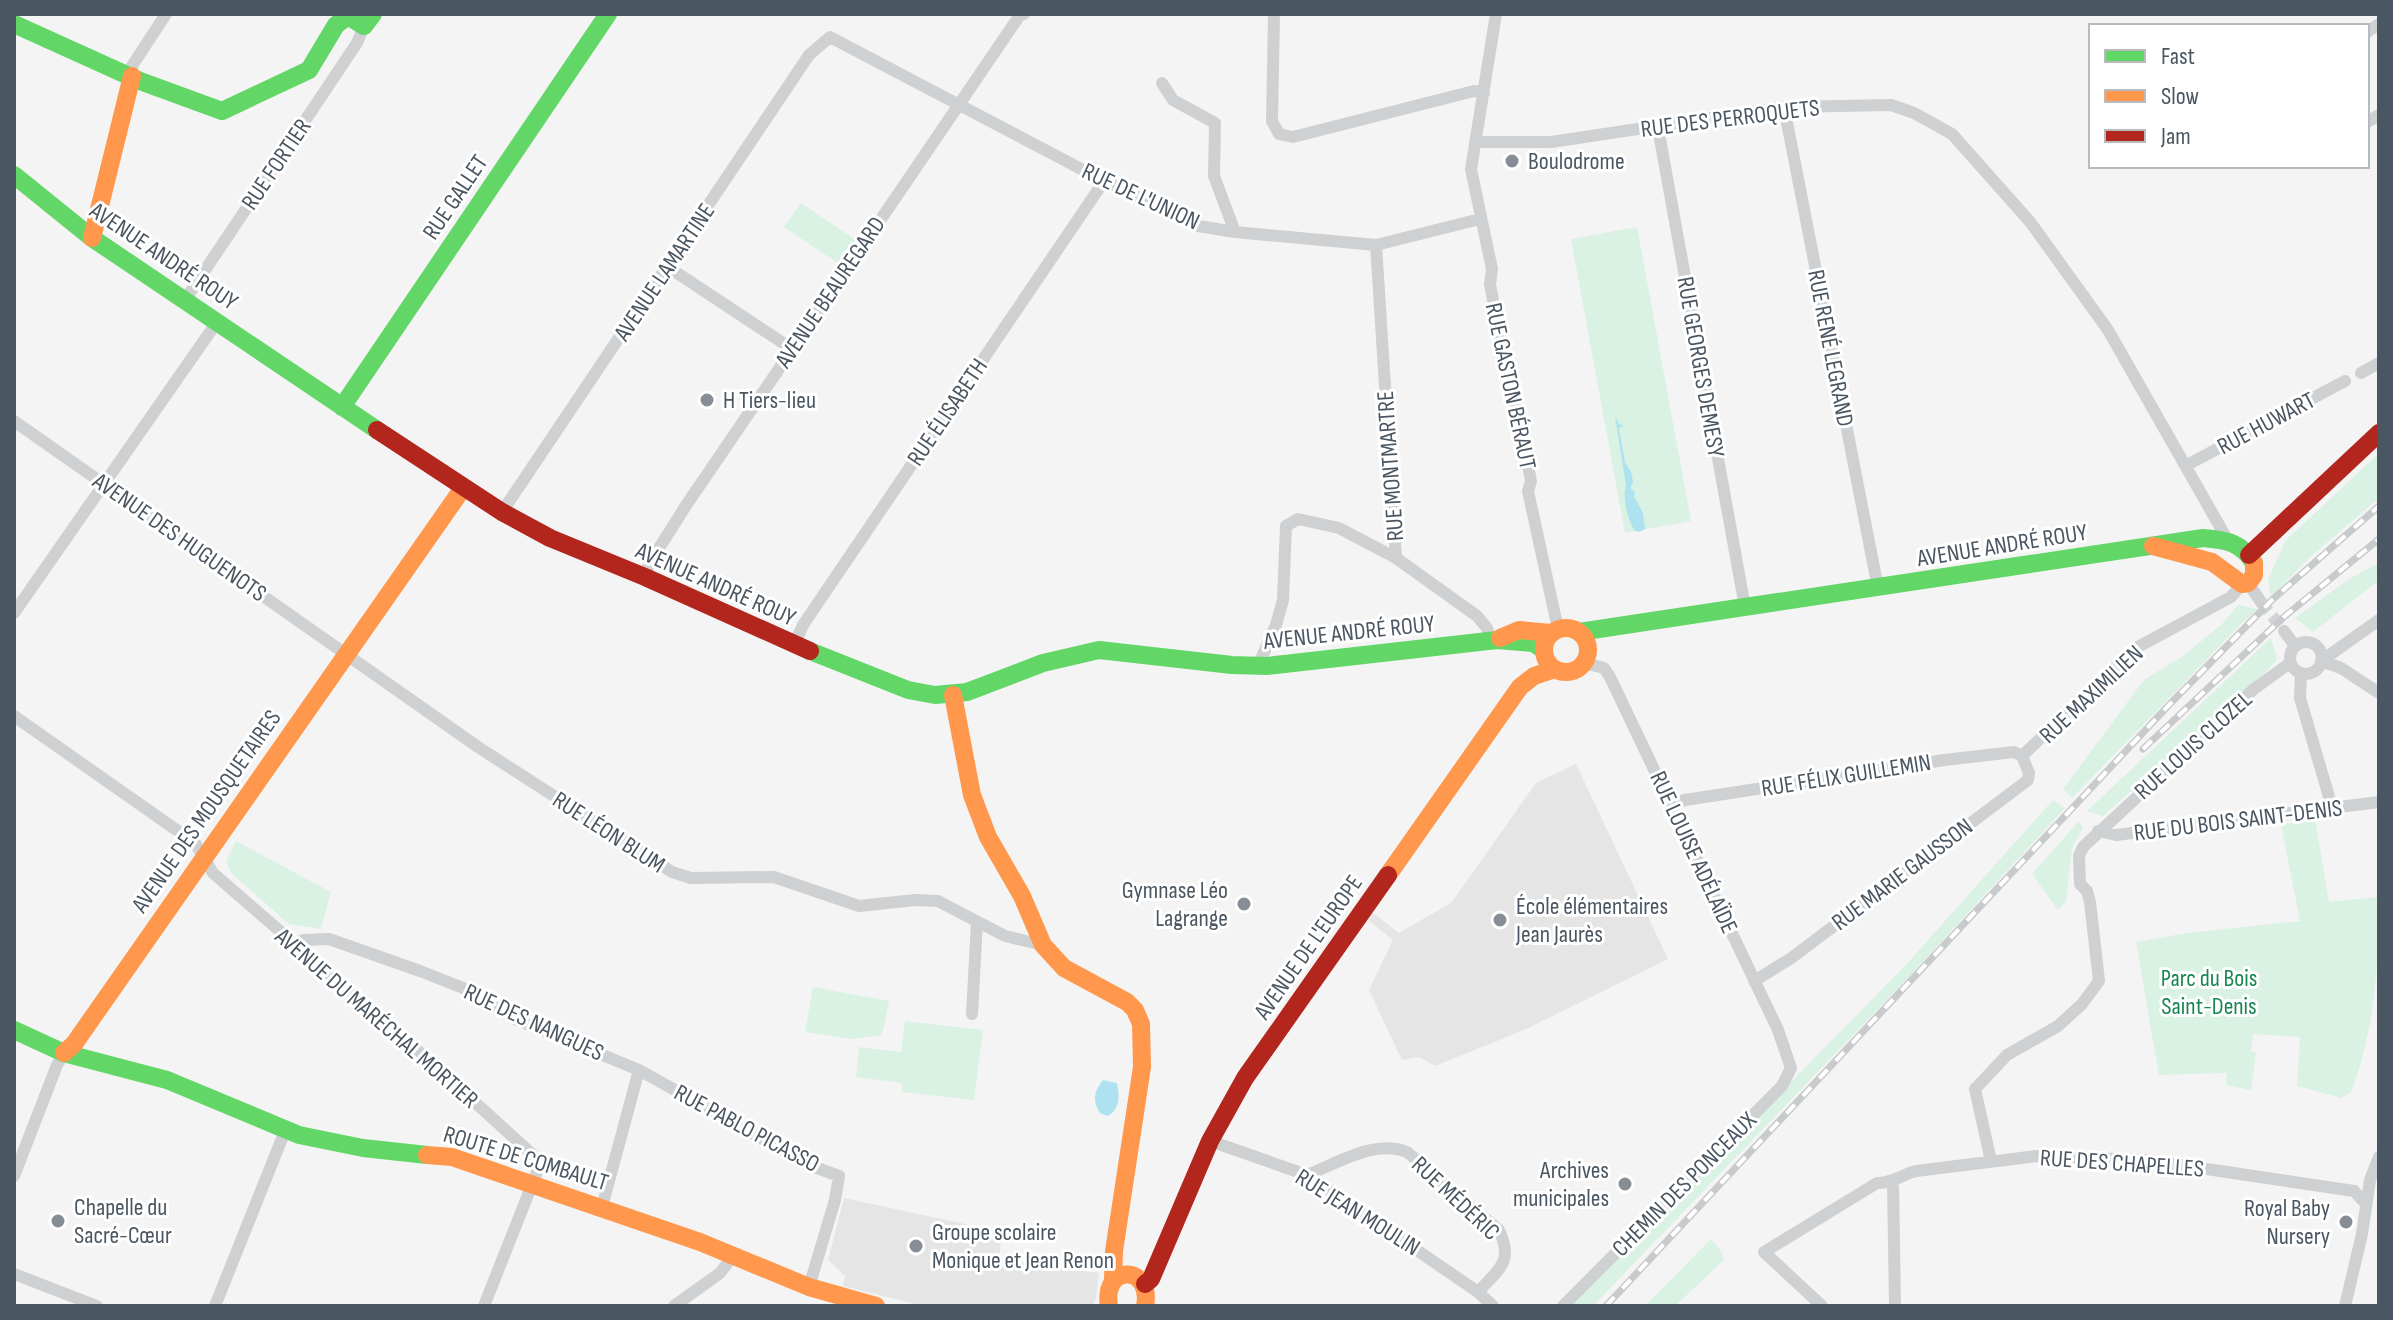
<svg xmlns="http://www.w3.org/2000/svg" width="2393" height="1320" font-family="'Sofia Sans Condensed',sans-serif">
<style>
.education{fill:#e6e5e6}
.green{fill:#d9f2e3}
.water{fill:#aee2f0}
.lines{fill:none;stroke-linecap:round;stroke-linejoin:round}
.street-tunnel{stroke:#d2d4d7;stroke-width:12;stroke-dasharray:12 6;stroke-linecap:butt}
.street{stroke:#ced0d2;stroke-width:12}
.fast{stroke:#63d668;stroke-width:18}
.slow{stroke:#ff974d;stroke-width:18}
.jam{stroke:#b3261e;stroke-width:18}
.rail-casing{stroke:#c9cacc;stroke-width:7}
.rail{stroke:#fff;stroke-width:4;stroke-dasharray:12;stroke-linecap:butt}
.poi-dot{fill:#868d94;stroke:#fff;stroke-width:3}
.labels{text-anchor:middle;stroke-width:6;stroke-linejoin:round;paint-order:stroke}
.street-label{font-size:24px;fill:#4a5661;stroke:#fff}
.poi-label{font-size:24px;fill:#4a5661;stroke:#fff;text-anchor:start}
.park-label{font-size:24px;fill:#17864f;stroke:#fff}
</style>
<rect width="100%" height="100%" fill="#f4f4f4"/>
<path class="education" d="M 1576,764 L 1668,959 L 1524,1030 L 1435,1066 L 1419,1057 L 1402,1060 L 1369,990 L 1393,940 L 1368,920 L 1373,913 L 1399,933 L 1451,903 L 1536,783 Z
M 844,1198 L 1002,1232 L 999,1260 L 1099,1273 L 1096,1298 L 1092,1306 L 923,1306 L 843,1286 L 845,1276 L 828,1260 Z"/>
<path class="green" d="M 801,203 L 856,240 L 839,264 L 784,227 Z
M 1637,227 L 1691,521 L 1625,533 L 1571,239 Z
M 2379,453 L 2379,498 L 2308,559 L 2271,597 L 2268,580 L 2285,541 Z
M 2379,563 L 2379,580 L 2313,632 L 2295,618 L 2349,579 Z
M 2238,605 L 2259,609 L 2243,622 L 2072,798 L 2063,789 L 2144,680 L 2183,656 L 2221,625 Z
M 2271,638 L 2277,659 L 2268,670 L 2103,816 L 2087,811 Z
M 2053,800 L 2065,808 L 1906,980 L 1593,1306 L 1570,1306 L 1903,968 Z
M 2315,819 L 2329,902 L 2379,897 C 2379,962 2375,1030 2351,1092 L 2341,1098 L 2297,1086 L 2300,1037 L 2253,1034 L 2251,1051 L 2256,1053 L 2251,1090 L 2226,1085 L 2227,1073 L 2159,1075 L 2136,942 L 2187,933 L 2300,921 L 2281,825 Z
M 2079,821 L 2083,827 L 2072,848 L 2066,901 L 2058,910 L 2032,874 Z
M 236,841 L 331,892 L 321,929 L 289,924 L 232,874 L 226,861 Z
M 813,987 L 889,1001 L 882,1035 L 852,1039 L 805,1032 Z
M 905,1021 L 983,1030 L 974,1100 L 902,1092 L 902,1083 L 856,1077 L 859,1047 L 901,1052 Z
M 1711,1239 L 1721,1251 L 1724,1260 L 1675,1306 L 1645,1306 Z"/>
<path class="water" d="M 1615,416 L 1619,424 L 1626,427 L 1621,426 L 1619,429 L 1625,462 L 1632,474 L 1633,483 L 1630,488 L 1635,492 L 1634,496 L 1643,513 L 1645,529 L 1639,532 L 1635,531 C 1628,521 1622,498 1626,486 Z
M 1103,1080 L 1117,1083 C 1120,1096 1120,1110 1107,1116 L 1100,1113 C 1092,1101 1094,1091 1103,1080 Z"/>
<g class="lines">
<path class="street-tunnel" d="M 2261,602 L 2284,631"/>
<path class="street" d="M 1274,14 L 1272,121 L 1279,134 L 1293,137 L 1474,91 L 1484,93
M 1496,14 L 1471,169 L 1492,269 L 1490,284 L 1511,397 L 1517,407 L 1531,481 L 1528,491 L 1558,629
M 2367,32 L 2379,24
M 132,76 L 132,66 L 166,14
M 1162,83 L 1173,100 L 1215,123 L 1214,176 L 1235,232
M 1784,107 L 1878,588
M 2367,122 L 2379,115
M 1658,128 L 1745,607
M 1476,142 L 1551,142 L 1784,107 L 1891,105 L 1914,113 L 1952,134 L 2031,223 L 2108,330 L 2227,539
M 1376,245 L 1396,558
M 668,267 L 792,349
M 185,300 L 357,43 L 364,26
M 2361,373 L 2379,363
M 14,421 L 478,747 L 672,872 L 691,878 L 774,877 L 859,906 L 915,900 L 938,901 L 1005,936 L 1043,945
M 2187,465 L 2345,381
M 502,512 L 809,55 L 830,37 L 1104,181 L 1198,226 L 1235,232 L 1376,245 L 1480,219
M 645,577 L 649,564 L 685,507 L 1020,15 L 1024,14
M 2248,583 L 2261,602
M 14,613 L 217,322
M 2284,631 L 2295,646
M2290 658a16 16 0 1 1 32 0a16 16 0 1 1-32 0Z
M 794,645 L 803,625 L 1104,181
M 2321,661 L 2379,620
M 2321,661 L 2341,668 L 2379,693
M 1258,666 L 1276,625 L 1283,600 L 1286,526 L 1298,519 L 1339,528 L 1396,558 L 1477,616 L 1487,628 L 1491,642
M 2301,673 L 2300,698 L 2332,807
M 14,716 L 195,843 L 213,873 L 425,1057 L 534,1156 L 537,1172 L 484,1306
M 2022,756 L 2134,649 L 2231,597 L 2242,584
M 1671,805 L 1685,800 L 1944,760 L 2014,752 L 2022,756
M 2098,831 L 2116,835 L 2379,802
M 294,946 L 303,940 L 329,939 L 420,971 L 463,988 L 517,1020 L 639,1070 L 602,1207
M 1754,981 L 1790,959 L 2028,780 L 2029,773 L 2022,756
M 972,1014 L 977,922
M 639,1070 L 809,1165 L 839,1176 L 835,1200 L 809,1287
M 1210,1141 L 1307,1175 L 1478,1292 L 1493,1306
M 1991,1161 L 1975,1089 L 2007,1055 L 2058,1026 L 2082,1004 L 2099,981 L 2090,902 L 2087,891 L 2080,884 L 2079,856 L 2083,847 L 2254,689 L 2290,663
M 1307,1175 C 1338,1163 1374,1139 1407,1152 L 1499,1230 C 1514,1262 1499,1269 1478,1292
M 14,1176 L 57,1065 L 64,1053
M 1893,1183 L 1895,1306
M 14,1274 L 97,1306
M 215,1306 L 285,1131
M 674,1306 L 720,1273 L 732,1257
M 1563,1306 L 1782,1086 L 1791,1068 L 1778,1030 L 1610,677 L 1604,668 L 1584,663
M 1822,1306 L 1764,1252 L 1877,1183 C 1893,1183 1901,1175 1916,1171 L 2037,1156 L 2146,1160 L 2354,1191 L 2366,1204
M 2345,1306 L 2362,1234 L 2370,1180 L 2379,1157"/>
<path class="fast" d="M 14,24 L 140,81 L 222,111 L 309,70 L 336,25 L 348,16 L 364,26 L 373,14
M 14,175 L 92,238 L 377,430
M 342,407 L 608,14
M 1579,632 L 2203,538 C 2226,540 2241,542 2254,563
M 810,651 L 908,690 L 935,695 L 967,692 L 1043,663 L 1099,650 L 1232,665 L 1267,666 L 1497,640 L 1533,643 L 1544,650
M 14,1030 L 64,1053 L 167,1080 L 299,1135 L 363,1148 L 427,1155"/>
<path class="slow" d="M 92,238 L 132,76
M 2153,546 L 2212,562 L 2242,584 L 2248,583 L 2254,575 L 2254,563
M1544 650a22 22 0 1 1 44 0a22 22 0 1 1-44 0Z
M 1500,638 L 1519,630 L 1551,633
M 953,695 L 972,795 L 988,837 L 1022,896 L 1043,945 L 1064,968 L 1127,1002 L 1135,1010 L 1141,1024 L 1142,1067 L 1114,1251 L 1113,1280
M 1388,875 L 1520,687 L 1534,676 L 1555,669
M 64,1053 L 74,1044 L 463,488
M 427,1155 L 452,1157 L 700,1242 L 809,1287 L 876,1306
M 1109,1306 C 1102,1263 1153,1265 1145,1306"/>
<path class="jam" d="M 377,430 L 502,512 L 550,538 L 645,577 L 810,651
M 2249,555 L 2379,433
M 1145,1284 L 1151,1279 L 1210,1141 L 1245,1078 L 1388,875"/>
<defs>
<path id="rail" d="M 2143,749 L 2285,616 L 2379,539
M 1606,1306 L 2167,707 L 2272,600 L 2379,506"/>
</defs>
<use href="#rail" class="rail-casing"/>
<use href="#rail" class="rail"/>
</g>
<g class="poi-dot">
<circle cx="1512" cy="161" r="8"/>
<circle cx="707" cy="400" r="8"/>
<circle cx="1244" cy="904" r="8"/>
<circle cx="1500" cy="920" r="8"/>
<circle cx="1625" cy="1184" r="8"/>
<circle cx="58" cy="1221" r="8"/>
<circle cx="2346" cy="1222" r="8"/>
<circle cx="916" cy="1246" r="8"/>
</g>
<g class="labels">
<g class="street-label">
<text transform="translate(1730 118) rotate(-7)" y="8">RUE DES PERROQUETS</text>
<text transform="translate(276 164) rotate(-56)" y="8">RUE FORTIER</text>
<text transform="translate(1141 196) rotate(25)" y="8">RUE DE L'UNION</text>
<text transform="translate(455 197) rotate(-56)" y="8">RUE GALLET</text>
<text transform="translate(164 256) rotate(34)" y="8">AVENUE ANDRÉ ROUY</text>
<text transform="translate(664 272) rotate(-56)" y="8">AVENUE LAMARTINE</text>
<text transform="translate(830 292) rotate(-56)" y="8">AVENUE BEAUREGARD</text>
<text transform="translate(1831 348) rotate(79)" y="8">RUE RENÉ LEGRAND</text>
<text transform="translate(1701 367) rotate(80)" y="8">RUE GEORGES DEMESY</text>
<text transform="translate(1511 386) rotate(78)" y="8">RUE GASTON BÉRAUT</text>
<text transform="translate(947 412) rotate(-56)" y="8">RUE ÉLISABETH</text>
<text transform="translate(2266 423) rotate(-28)" y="8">RUE HUWART</text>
<text transform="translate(1390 466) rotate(-94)" y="8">RUE MONTMARTRE</text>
<text transform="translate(180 537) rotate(35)" y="8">AVENUE DES HUGUENOTS</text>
<text transform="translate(2002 545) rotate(-9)" y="8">AVENUE ANDRÉ ROUY</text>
<text transform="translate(716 584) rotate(24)" y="8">AVENUE ANDRÉ ROUY</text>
<text transform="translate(1349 632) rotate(-6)" y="8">AVENUE ANDRÉ ROUY</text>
<text transform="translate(2091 694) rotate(-43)" y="8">RUE MAXIMILIEN</text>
<text transform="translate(2193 745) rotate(-42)" y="8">RUE LOUIS CLOZEL</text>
<text transform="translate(1846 775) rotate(-9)" y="8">RUE FÉLIX GUILLEMIN</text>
<text transform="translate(206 811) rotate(-55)" y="8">AVENUE DES MOUSQUETAIRES</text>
<text transform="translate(2238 820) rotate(-7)" y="8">RUE DU BOIS SAINT-DENIS</text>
<text transform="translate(609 832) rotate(33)" y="8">RUE LÉON BLUM</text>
<text transform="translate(1694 852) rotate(65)" y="8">RUE LOUISE ADÉLAÏDE</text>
<text transform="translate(1902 874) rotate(-37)" y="8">RUE MARIE GAUSSON</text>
<text transform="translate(1308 947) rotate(-55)" y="8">AVENUE DE L'EUROPE</text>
<text transform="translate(377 1018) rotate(41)" y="8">AVENUE DU MARÉCHAL MORTIER</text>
<text transform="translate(534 1022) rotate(25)" y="8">RUE DES NANGUES</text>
<text transform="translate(747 1128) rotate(28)" y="8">RUE PABLO PICASSO</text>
<text transform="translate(526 1158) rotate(17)" y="8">ROUTE DE COMBAULT</text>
<text transform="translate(2122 1163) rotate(4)" y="8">RUE DES CHAPELLES</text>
<text transform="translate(1684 1184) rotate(-45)" y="8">CHEMIN DES PONCEAUX</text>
<text transform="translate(1456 1198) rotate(43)" y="8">RUE MÉDÉRIC</text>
<text transform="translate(1358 1212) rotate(32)" y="8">RUE JEAN MOULIN</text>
</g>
<g class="poi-label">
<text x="1528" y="169">Boulodrome</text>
<text x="723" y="408">H Tiers-lieu</text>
<text x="1228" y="898" text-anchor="end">Gymnase Léo<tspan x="1228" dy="28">Lagrange</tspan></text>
<text x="1516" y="914">École élémentaires<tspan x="1516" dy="28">Jean Jaurès</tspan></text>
<text x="1609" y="1178" text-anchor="end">Archives<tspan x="1609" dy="28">municipales</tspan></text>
<text x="74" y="1215">Chapelle du<tspan x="74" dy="28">Sacré-Cœur</tspan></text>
<text x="2330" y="1216" text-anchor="end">Royal Baby<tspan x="2330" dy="28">Nursery</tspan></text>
<text x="932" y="1240">Groupe scolaire<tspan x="932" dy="28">Monique et Jean Renon</tspan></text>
</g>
<g class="park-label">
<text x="2209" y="986">Parc du Bois<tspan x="2209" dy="28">Saint-Denis</tspan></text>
</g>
</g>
<rect width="2393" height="1320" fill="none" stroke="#4a5661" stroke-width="32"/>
<rect x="2089" y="24" width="280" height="144" fill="#ffffff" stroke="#b7bbc0" stroke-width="2"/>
<rect x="2105" y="50" width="40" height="12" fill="#63d668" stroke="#b7bbc0" stroke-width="2"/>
<text x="2161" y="64" font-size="24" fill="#4a5661">Fast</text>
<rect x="2105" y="90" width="40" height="12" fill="#ff974d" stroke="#b7bbc0" stroke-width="2"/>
<text x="2161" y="104" font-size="24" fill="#4a5661">Slow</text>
<rect x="2105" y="130" width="40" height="12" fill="#b3261e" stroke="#b7bbc0" stroke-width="2"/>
<text x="2161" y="144" font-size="24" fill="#4a5661">Jam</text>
</svg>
